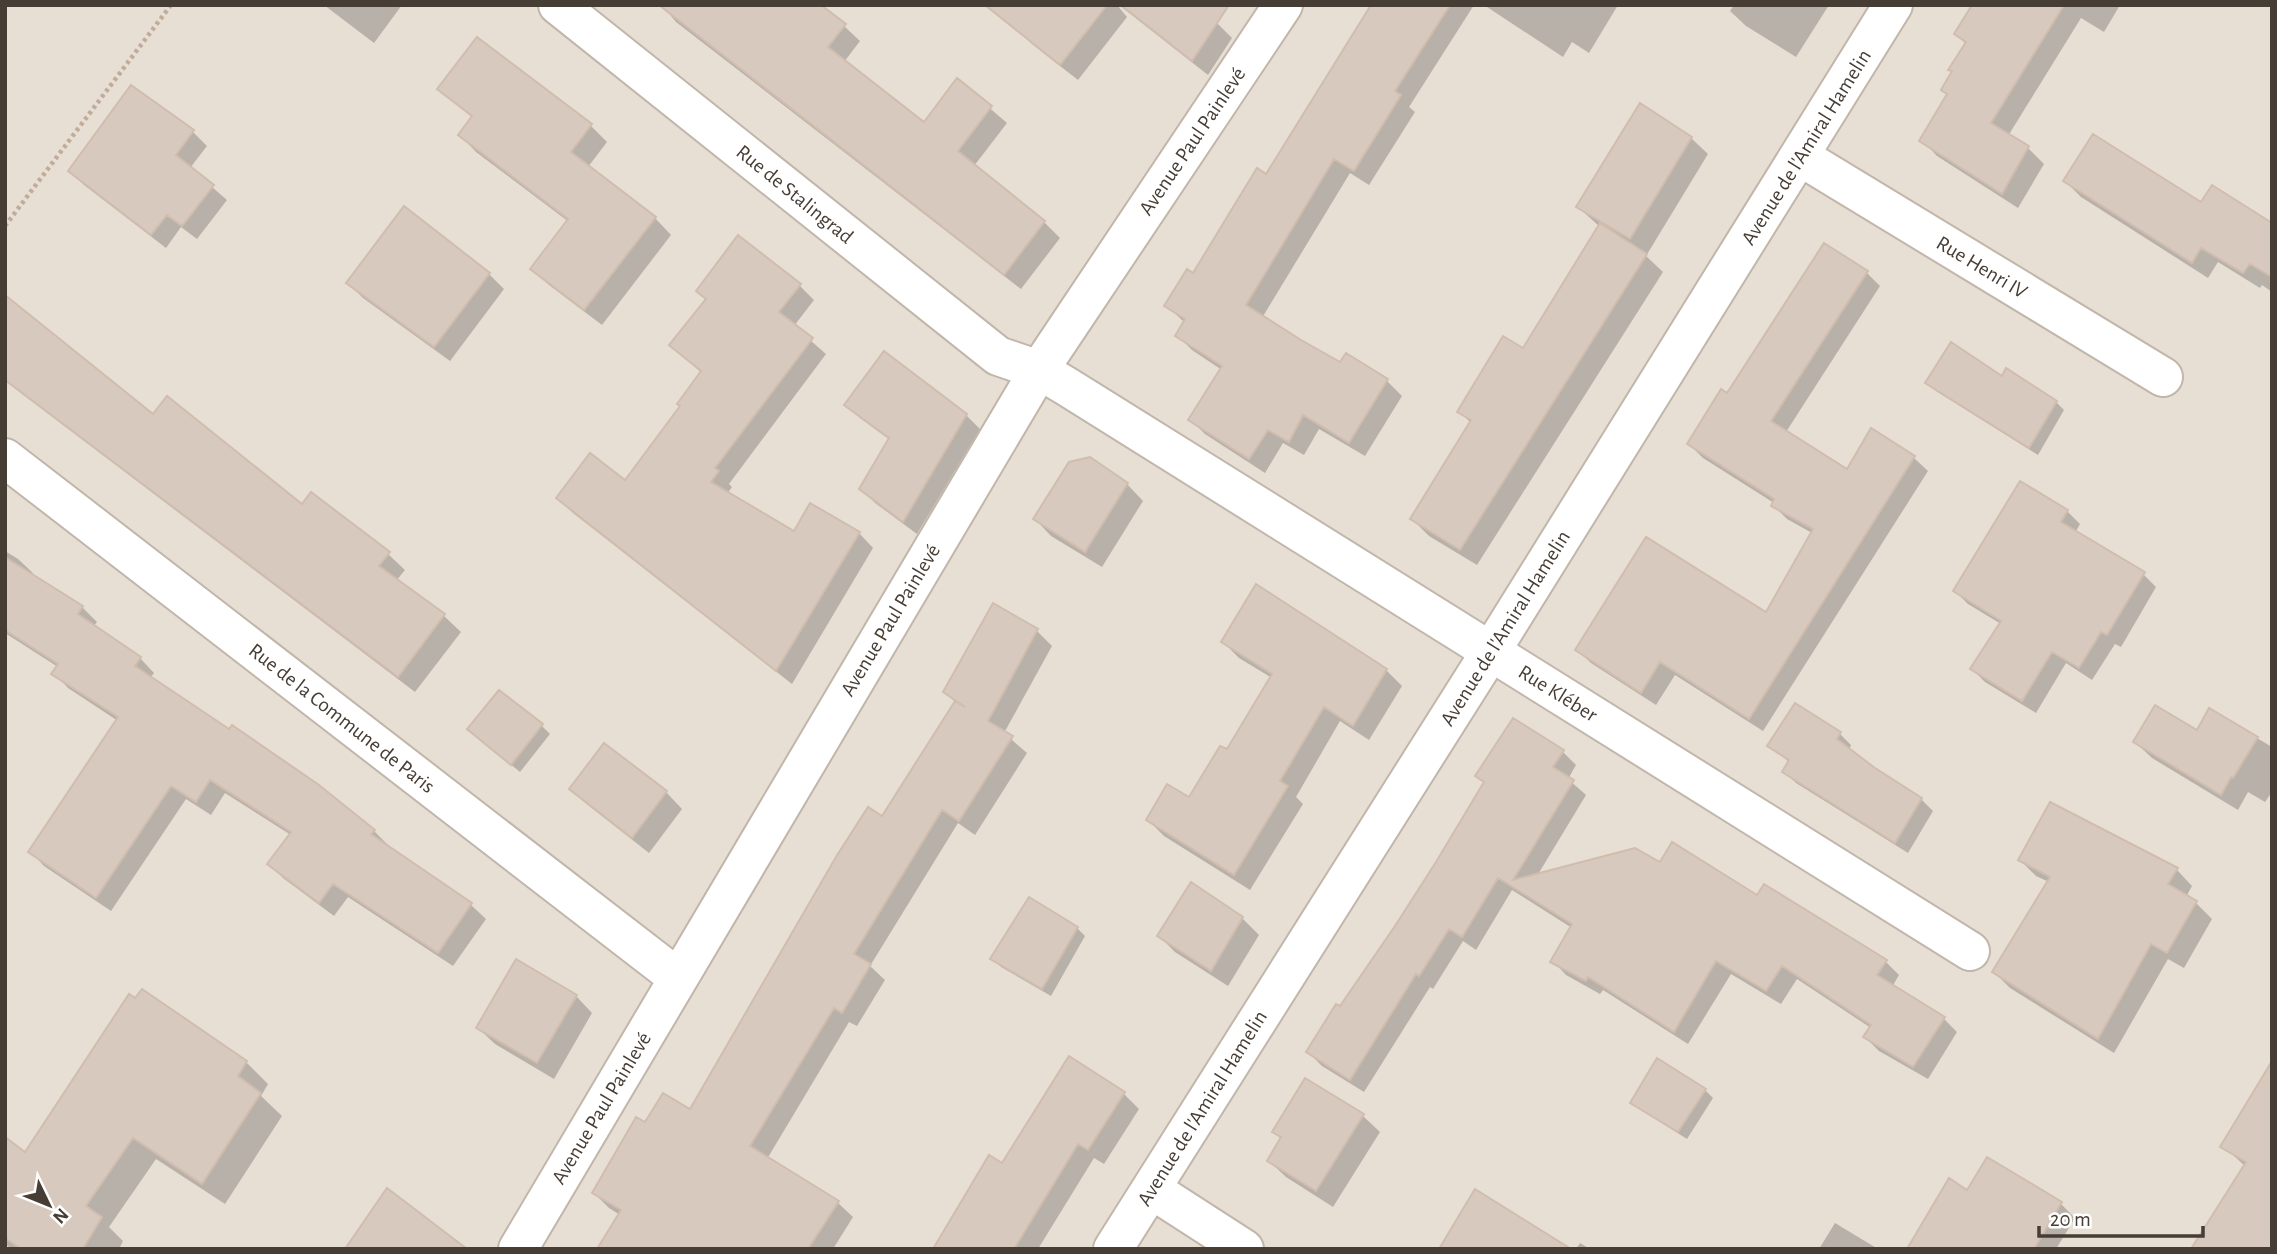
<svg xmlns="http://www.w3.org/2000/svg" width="2277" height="1254" font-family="'Alegreya Sans',sans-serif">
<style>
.residential{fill:#e7ded4}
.shadow{fill:#0003}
.building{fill:#d8c9be;stroke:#d0bdae;stroke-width:2}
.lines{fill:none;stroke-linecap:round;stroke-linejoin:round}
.street-casing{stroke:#c2b6ab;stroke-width:42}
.path{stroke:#c1ac99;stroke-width:4.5;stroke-dasharray:3.5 3.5;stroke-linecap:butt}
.street{stroke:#fff;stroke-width:38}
.labels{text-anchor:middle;stroke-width:5;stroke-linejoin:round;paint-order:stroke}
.street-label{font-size:21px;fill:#463d35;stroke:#fff}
</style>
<rect width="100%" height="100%" fill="#f3ede6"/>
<path class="residential" d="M 5,5 L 2272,5 L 2272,1249 L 5,1249 Z"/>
<path class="shadow" d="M 324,5 L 402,5 L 374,43 Z
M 662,5 L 844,26 L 860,41 L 844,62 L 924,124 L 957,80 L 1007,123 L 974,166 L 1044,222 L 1060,238 L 1021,289 L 676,22 Z
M 1032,5 L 1117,5 L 1127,17 L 1078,80 L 1032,44 L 1015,27 Z
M 1119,5 L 1206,5 L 1217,23 L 1232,38 L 1208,75 Z
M 1372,5 L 1474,5 L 1409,107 L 1415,112 L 1369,185 L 1350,173 L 1262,318 L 1341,364 L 1346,355 L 1387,381 L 1402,396 L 1365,456 L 1319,429 L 1304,455 L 1283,443 L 1265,473 L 1205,434 L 1190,419 L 1222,370 L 1192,350 L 1177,335 L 1185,323 L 1167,306 L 1193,275 L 1267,176 Z
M 1484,5 L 1618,5 L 1589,53 L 1572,42 L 1563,57 Z
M 1734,5 L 1829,5 L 1796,57 L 1746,26 L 1730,11 Z
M 2015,5 L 2120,5 L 2104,32 L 2081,18 L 2008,136 L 2028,148 L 2044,164 L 2018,208 L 1937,156 L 1922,140 L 1948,95 L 1966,44 L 1956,34 Z
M 477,39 L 591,126 L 607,142 L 588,167 L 655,218 L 671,235 L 602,325 L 549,285 L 532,269 L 569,222 L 476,152 L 460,135 L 473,118 L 439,89 Z
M 131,87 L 193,132 L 207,146 L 190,168 L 227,200 L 197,239 L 181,227 L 166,248 L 84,185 L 70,171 Z
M 1691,138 L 1708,154 L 1646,256 L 1663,272 L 1477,565 L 1429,536 L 1412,519 L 1471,423 L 1459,411 L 1523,351 L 1600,227 L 1578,207 Z
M 2065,181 L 2202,204 L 2272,225 L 2272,292 L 2262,285 L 2260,288 L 2218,262 L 2208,278 L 2081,197 Z
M 1866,272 L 1880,286 L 1786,432 L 1847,471 L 1872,431 L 1914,458 L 1928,471 L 1763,731 L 1675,675 L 1656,705 L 1591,663 L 1577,650 L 1767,615 L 1812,533 L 1787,519 L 1773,505 L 1774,503 L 1703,458 L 1689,444 L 1728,395 Z
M 489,274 L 504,289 L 450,361 L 363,298 L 348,283 Z
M 800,286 L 814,300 L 794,326 L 826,354 L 729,484 L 732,487 L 727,494 L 795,534 L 859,533 L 873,548 L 792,684 L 573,513 L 558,498 L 626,483 L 682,406 L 702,373 L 671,345 L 707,300 L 698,291 Z
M 5,378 L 154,416 L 302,506 L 388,554 L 405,570 L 396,581 L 444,616 L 461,632 L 415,692 L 21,393 Z
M 2002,378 L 2056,402 L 2064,410 L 2038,455 L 1936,391 L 1928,383 Z
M 847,404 L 966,415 L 980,429 L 917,534 L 875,503 L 862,489 L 890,440 L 860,418 Z
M 1127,484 L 1143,501 L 1102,567 L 1051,536 L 1035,519 Z
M 2067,511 L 2080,524 L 2075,533 L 2143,574 L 2156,587 L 2121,647 L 2115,644 L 2092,680 L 2066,663 L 2036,713 L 1985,682 L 1972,669 L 2001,624 L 1968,604 L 1955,591 Z
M 5,551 L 18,559 L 33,573 L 31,575 L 82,607 L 97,622 L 93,627 L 140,658 L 154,673 L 150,678 L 374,831 L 388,845 L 387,847 L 471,905 L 486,919 L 453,966 L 348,897 L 334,916 L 283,878 L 269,863 L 291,835 L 225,793 L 211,815 L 186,799 L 111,911 L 44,866 L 30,851 L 118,721 L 68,688 L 54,673 L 58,667 L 5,633 Z
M 1037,631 L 1052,646 L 1004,733 L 1027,753 L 975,835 L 958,823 L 870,966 L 885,980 L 857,1026 L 849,1022 L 767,1159 L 837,1202 L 853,1217 L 833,1249 L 599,1249 L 620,1215 L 609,1208 L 594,1193 L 646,1125 L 691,1112 L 956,703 L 945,692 Z
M 1223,642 L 1386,670 L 1402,686 L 1369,740 L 1340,721 L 1296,797 L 1303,804 L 1250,890 L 1164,836 L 1148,820 L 1190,799 L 1228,752 L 1272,678 L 1239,658 Z
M 2210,710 L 2272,747 L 2272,792 L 2265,802 L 2248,792 L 2238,810 L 2152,758 L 2135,742 L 2197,732 Z
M 542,726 L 550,734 L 520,772 L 477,737 Z
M 1840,734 L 1851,745 L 1849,750 L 1921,799 L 1933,811 L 1908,853 L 1796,783 L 1785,772 L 1790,763 L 1770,746 Z
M 1563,752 L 1576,765 L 1568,779 L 1586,795 L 1537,876 L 1660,864 L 1758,898 L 1886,962 L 1899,975 L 1892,987 L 1944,1019 L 1957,1032 L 1928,1079 L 1879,1051 L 1865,1037 L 1871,1028 L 1797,979 L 1781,1004 L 1731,974 L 1688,1044 L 1603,990 L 1600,994 L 1566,975 L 1553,961 L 1572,928 L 1512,890 L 1476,950 L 1463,941 L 1433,989 L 1430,987 L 1364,1092 L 1322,1066 L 1308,1052 L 1340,1009 L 1438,863 L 1485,784 L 1477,776 Z
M 571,789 L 666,792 L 682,809 L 649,853 L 588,805 Z
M 2020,860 L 2177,870 L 2192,886 L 2186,897 L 2196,903 L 2212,919 L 2184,968 L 2168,959 L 2114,1053 L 2010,988 L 1994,972 L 2049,882 L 2036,876 Z
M 1242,918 L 1259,935 L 1228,986 L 1175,952 L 1159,936 Z
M 1077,928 L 1085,936 L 1051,996 L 1001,967 L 993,959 Z
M 576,996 L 592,1013 L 554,1079 L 495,1044 L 478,1028 Z
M 246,1062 L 268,1084 L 261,1096 L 282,1116 L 225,1204 L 156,1159 L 109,1227 L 123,1241 L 120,1247 L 123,1249 L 12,1249 L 5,1244 L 5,1139 L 25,1154 Z
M 2272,1064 L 2245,1166 L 2223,1146 Z
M 1305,1080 L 1363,1116 L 1380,1132 L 1333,1207 L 1286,1177 L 1269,1161 L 1281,1139 L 1274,1132 Z
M 1705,1090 L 1713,1098 L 1687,1139 L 1641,1110 L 1632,1102 Z
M 1124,1094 L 1139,1109 L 1104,1164 L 1094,1158 L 1038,1249 L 933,1249 L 1003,1165 Z
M 1988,1159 L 2061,1204 L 2075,1218 L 2056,1249 L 2036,1249 L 2023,1240 L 1967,1192 Z
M 1835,1223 L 1878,1249 L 1819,1249 Z
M 1580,1243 L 1590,1249 L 1576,1249 Z"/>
<path class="building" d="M 659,5 L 821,5 L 846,24 L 828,47 L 924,122 L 957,78 L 992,106 L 958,151 L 1045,221 L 1004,275 Z
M 985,5 L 1107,5 L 1060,65 Z
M 1121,5 L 1229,5 L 1192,61 Z
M 1371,5 L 1450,5 L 1395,91 L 1401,95 L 1354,171 L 1334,159 L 1246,305 L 1301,340 L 1340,362 L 1346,353 L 1388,379 L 1349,443 L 1303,415 L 1289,442 L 1268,430 L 1249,459 L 1188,420 L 1222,366 L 1175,336 L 1185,319 L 1164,306 L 1187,269 L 1193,273 L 1257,168 L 1266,174 Z
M 1972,5 L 2064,5 L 1991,123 L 2029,146 L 2002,194 L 1919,141 L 1947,94 L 1941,90 L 1952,71 L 1948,70 L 1966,42 L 1954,34 Z
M 477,37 L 592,124 L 571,152 L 656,217 L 584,310 L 530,269 L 568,219 L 458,135 L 472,116 L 437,89 Z
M 131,85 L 194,130 L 176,155 L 214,185 L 182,226 L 167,215 L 151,235 L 68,171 Z
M 1640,103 L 1692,137 L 1630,239 L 1576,207 Z
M 2093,134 L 2201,202 L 2212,185 L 2272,223 L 2272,277 L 2250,264 L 2243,273 L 2201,248 L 2192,263 L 2063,181 Z
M 404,206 L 490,273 L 434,347 L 346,283 Z
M 1600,223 L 1647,254 L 1460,550 L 1410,519 L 1471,420 L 1457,412 L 1503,336 L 1523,348 Z
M 738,235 L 801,284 L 779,312 L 813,338 L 715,468 L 719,471 L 711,482 L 794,531 L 810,503 L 860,532 L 776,671 L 556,498 L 590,453 L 625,480 L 680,406 L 677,404 L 701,371 L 669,345 L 706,299 L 696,291 Z
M 1824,243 L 1868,271 L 1771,421 L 1847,469 L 1871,428 L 1915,456 L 1749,719 L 1660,662 L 1641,693 L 1575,650 L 1646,537 L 1766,612 L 1813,529 L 1771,506 L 1774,499 L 1687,444 L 1721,389 L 1727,393 Z
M 5,295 L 153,414 L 167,396 L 302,504 L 311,492 L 390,552 L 379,566 L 445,614 L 398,677 L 5,380 Z
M 1951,342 L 2002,376 L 2006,368 L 2057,401 L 2029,448 L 1925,383 Z
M 884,351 L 967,414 L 903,522 L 859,489 L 889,438 L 844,405 Z
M 1090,457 L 1128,483 L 1085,552 L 1033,519 L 1069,462 Z
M 2020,481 L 2068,510 L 2061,522 L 2145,572 L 2107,635 L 2101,632 L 2079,668 L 2052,652 L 2022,701 L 1970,669 L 2001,621 L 1953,591 Z
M 5,557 L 83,606 L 78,614 L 141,657 L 135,666 L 229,729 L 232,725 L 319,785 L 375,830 L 371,834 L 472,903 L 438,953 L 333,884 L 319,903 L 267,864 L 291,832 L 210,780 L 196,802 L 171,786 L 96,898 L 28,852 L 118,717 L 51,674 L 58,664 L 5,630 Z
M 1256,584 L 1387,669 L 1353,726 L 1324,707 L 1280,781 L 1288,786 L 1234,875 L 1146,820 L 1167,784 L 1189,797 L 1220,746 L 1227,749 L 1272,674 L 1221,642 Z
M 993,603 L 1038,629 L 988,721 L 1013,736 L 959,821 L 942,810 L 854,954 L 871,964 L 842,1013 L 834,1008 L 750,1146 L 839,1201 L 808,1249 L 597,1249 L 621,1210 L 592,1193 L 636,1117 L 645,1122 L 663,1093 L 690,1109 L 836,857 L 868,807 L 882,816 L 955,701 L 965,707 L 943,692 Z
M 499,690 L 543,724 L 511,765 L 467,729 Z
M 1795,703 L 1841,732 L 1837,739 L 1875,768 L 1922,798 L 1895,843 L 1782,772 L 1789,760 L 1767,746 Z
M 2155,705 L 2197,730 L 2209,708 L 2258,737 L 2233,778 L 2231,777 L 2221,795 L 2133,742 Z
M 1513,718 L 1564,750 L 1553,767 L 1574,780 L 1513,880 L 1635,848 L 1660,862 L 1672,842 L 1757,895 L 1764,884 L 1887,960 L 1877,975 L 1945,1017 L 1913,1067 L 1863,1037 L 1871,1025 L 1782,966 L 1766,991 L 1716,961 L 1674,1032 L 1588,977 L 1586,981 L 1550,962 L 1572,924 L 1498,878 L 1462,937 L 1449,929 L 1419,976 L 1416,974 L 1350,1080 L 1306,1052 L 1336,1004 L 1340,1006 L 1395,926 L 1436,862 L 1484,782 L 1475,776 Z
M 604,743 L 667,791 L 632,838 L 569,789 Z
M 2050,802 L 2178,868 L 2168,884 L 2197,901 L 2167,953 L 2151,944 L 2098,1039 L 1992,972 L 2050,877 L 2018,860 Z
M 1191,882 L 1243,917 L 1211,971 L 1157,936 Z
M 1029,897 L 1078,927 L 1042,989 L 990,959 Z
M 516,959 L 577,995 L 537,1063 L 476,1028 Z
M 142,989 L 247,1061 L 238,1076 L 261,1093 L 202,1184 L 133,1138 L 86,1206 L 102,1217 L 83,1249 L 21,1249 L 5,1238 L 5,1137 L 25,1152 L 129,994 L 135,998 Z
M 1069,1056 L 1125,1092 L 1088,1150 L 1078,1144 L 1014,1249 L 933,1249 L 989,1155 L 1002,1163 Z
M 1657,1058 L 1706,1089 L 1678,1132 L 1630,1103 Z
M 2272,1061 L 2272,1249 L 2191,1249 L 2246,1162 L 2220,1147 Z
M 1305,1078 L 1364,1114 L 1316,1191 L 1267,1161 L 1281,1137 L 1272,1132 Z
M 1987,1157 L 2062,1202 L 2034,1249 L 1907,1249 L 1949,1178 L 1967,1190 Z
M 387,1188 L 467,1249 L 345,1249 Z
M 1475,1189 L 1571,1249 L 1439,1249 Z"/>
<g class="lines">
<defs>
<path id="street" d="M 558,5 L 998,356 L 1039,370 L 1066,386 L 1970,951
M 1801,157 L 2163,377
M 5,458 L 678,978
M 1151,1189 L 1244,1249
M 518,1249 L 1039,370 L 1283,5
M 1113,1249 L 1491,651 L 1893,5"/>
</defs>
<use href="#street" class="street-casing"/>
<path class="path" d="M 5,226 L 171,5"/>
<use href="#street" class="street"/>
</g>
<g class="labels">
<g class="street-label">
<text transform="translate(1192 141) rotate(-56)" y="7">Avenue Paul Painlevé</text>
<text transform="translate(1806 147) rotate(-58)" y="7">Avenue de l'Amiral Hamelin</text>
<text transform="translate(795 194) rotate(39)" y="7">Rue de Stalingrad</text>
<text transform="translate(1982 267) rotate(31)" y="7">Rue Henri IV</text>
<text transform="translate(890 620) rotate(-59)" y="7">Avenue Paul Painlevé</text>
<text transform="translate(1505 628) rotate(-58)" y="7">Avenue de l'Amiral Hamelin</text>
<text transform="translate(1558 693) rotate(32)" y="7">Rue Kléber</text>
<text transform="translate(342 718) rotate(38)" y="7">Rue de la Commune de Paris</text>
<text transform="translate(601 1108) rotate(-59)" y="7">Avenue Paul Painlevé</text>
<text transform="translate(1202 1108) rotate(-58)" y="7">Avenue de l'Amiral Hamelin</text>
</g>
</g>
<rect width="2277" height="1254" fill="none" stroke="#463d35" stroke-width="14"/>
<g transform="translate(49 1205) rotate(133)" stroke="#ffffff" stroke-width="5" paint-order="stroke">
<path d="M0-5L12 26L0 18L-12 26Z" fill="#463d35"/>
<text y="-10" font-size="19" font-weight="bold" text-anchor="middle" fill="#463d35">N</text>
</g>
<path d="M2039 1226v10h164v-10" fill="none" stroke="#463d35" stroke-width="3.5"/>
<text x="2050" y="1226" font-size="21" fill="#463d35" stroke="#ffffff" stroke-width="5" paint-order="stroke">20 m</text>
</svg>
